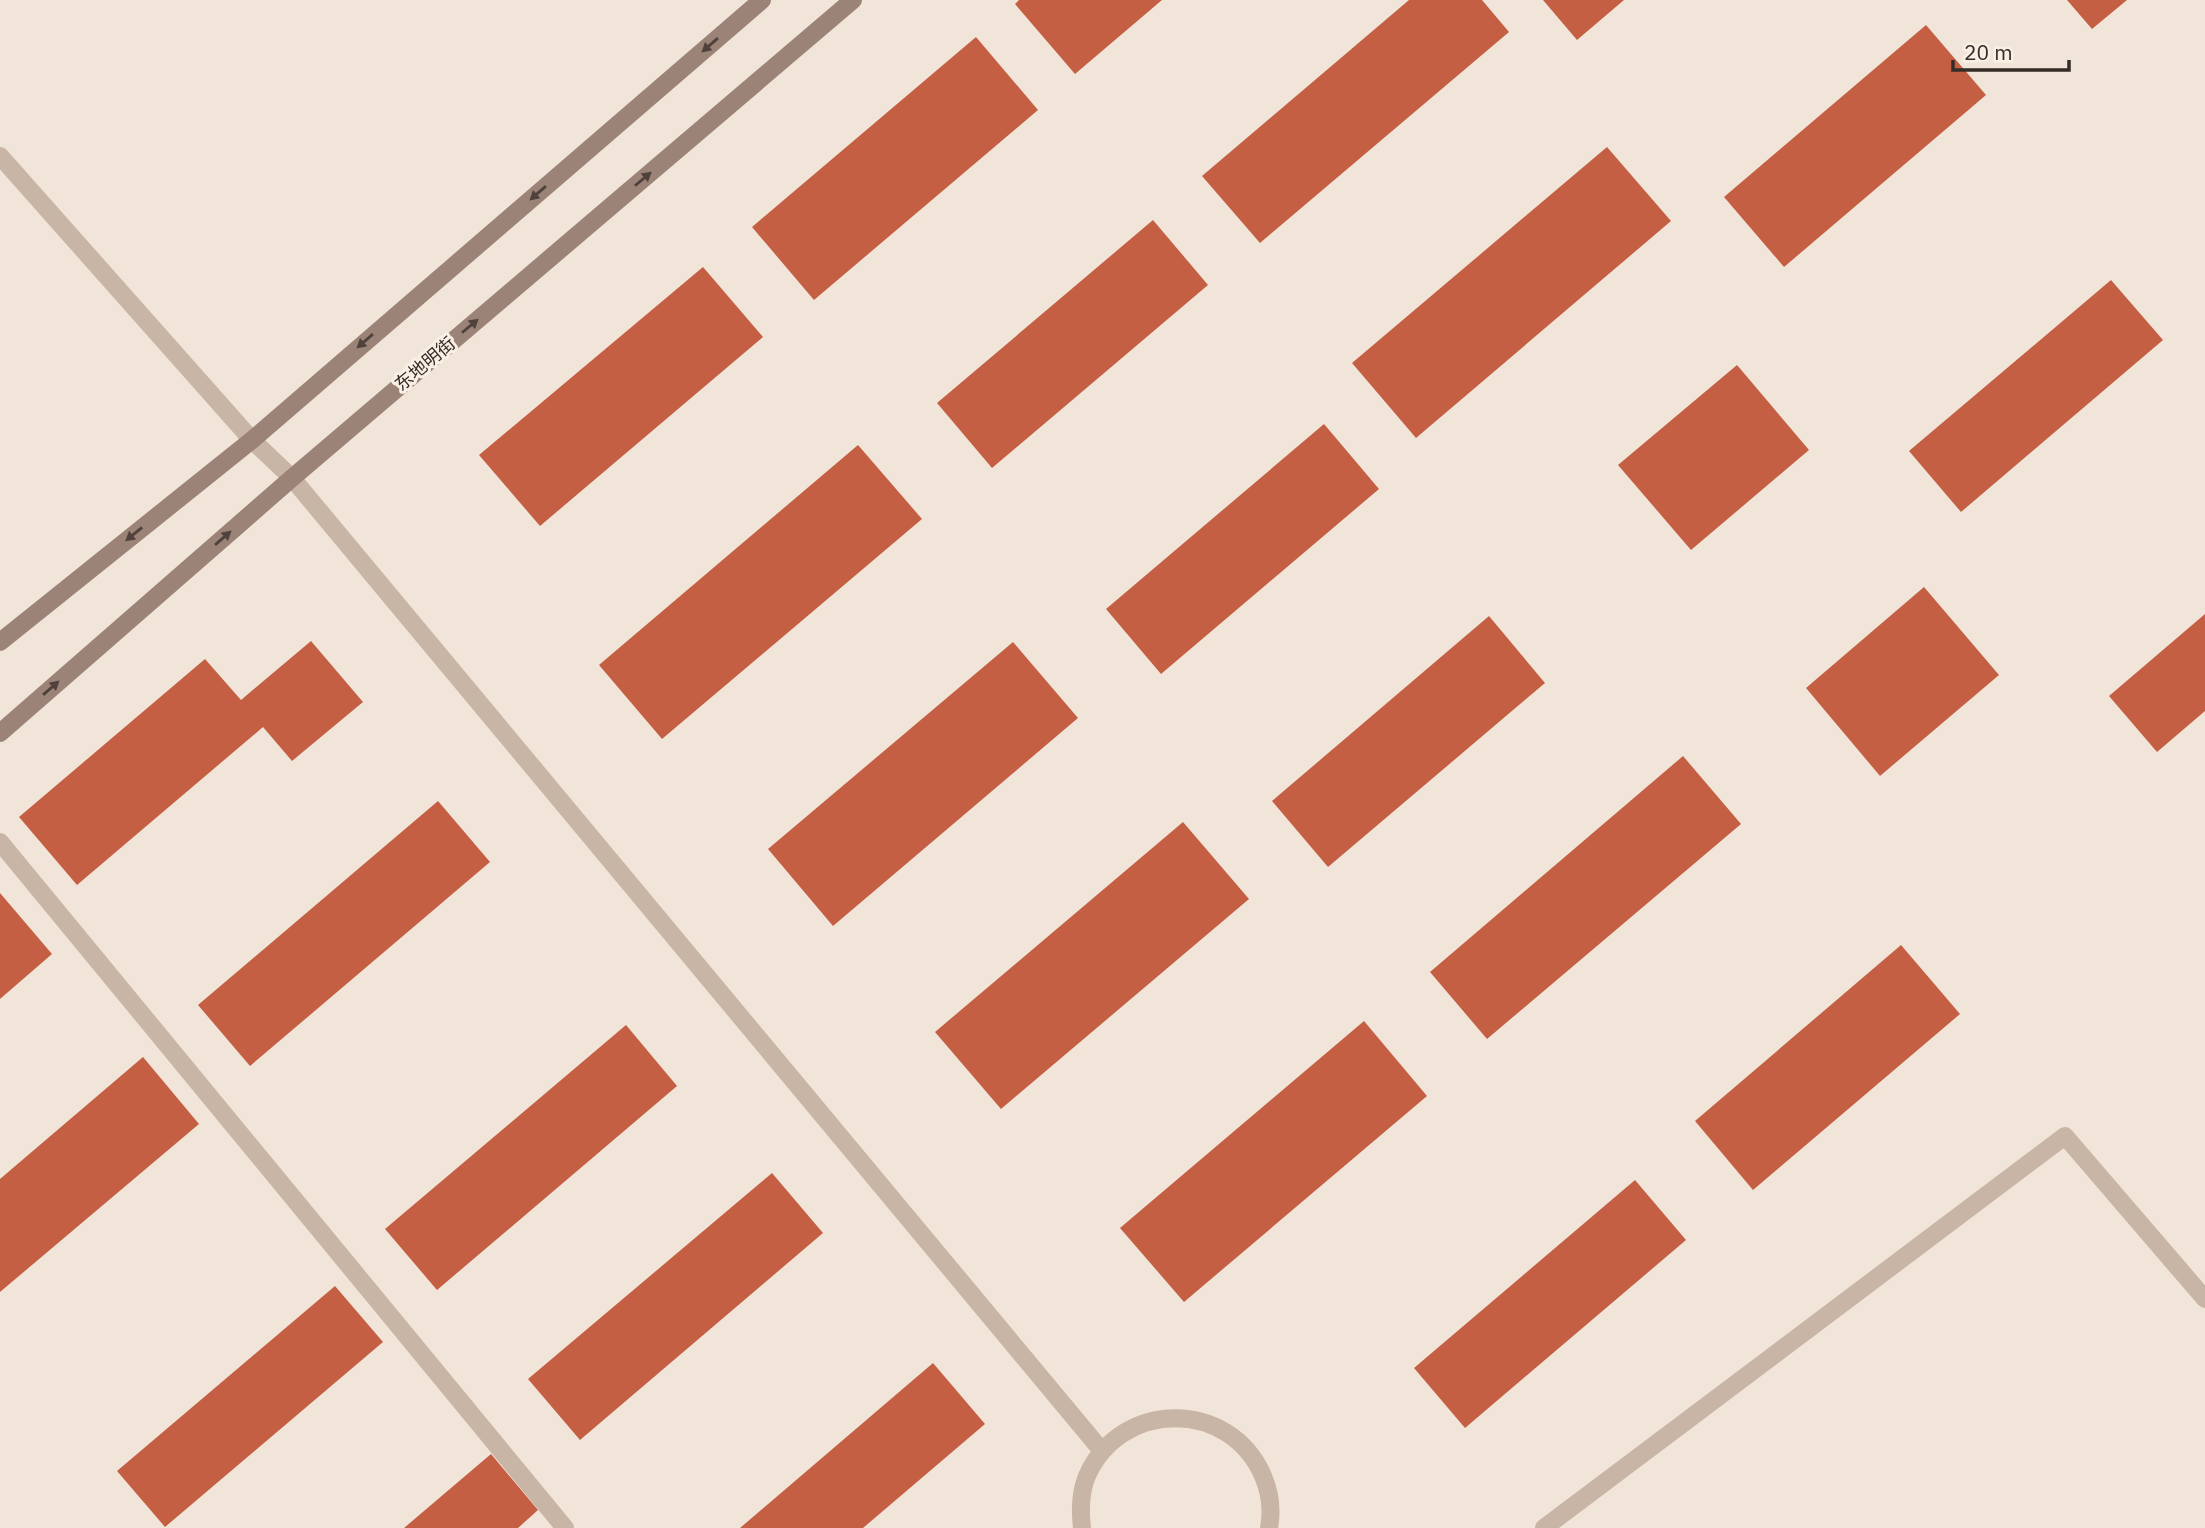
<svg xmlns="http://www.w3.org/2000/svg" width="2205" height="1528" font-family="'IBM Plex Sans','Noto Sans SC',sans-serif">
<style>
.building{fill:#c45f44}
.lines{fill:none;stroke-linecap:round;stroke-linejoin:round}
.street{stroke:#c9b5a5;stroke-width:18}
.secondary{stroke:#9c8377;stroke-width:18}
.oneway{fill:#4f413b}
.labels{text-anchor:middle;stroke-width:6;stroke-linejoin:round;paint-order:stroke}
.street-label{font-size:18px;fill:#352b27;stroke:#f9efe5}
</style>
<rect width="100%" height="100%" fill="#f1e5d9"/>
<path class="building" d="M 1019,0 L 1162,0 L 1075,74 L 1015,4 Z
M 1409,0 L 1482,0 L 1509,32 L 1260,243 L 1202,176 Z
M 1543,0 L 1624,0 L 1577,40 Z
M 2067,0 L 2127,0 L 2092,29 Z
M 1926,25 L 1986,95 L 1784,267 L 1724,197 Z
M 976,37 L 1038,110 L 814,300 L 752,227 Z
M 1607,147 L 1671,221 L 1416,438 L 1352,363 Z
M 1153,220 L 1208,285 L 992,468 L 937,403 Z
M 703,267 L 763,337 L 540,526 L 479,455 Z
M 2111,280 L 2163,340 L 1961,512 L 1909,451 Z
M 1737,365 L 1809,450 L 1691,550 L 1618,465 Z
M 1324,424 L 1379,489 L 1161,674 L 1106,609 Z
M 858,445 L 922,519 L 662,739 L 599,665 Z
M 1924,587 L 1999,675 L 1880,776 L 1806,688 Z
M 2205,614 L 2205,711 L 2157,752 L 2109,696 Z
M 1489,616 L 1545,683 L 1328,867 L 1272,801 Z
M 311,641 L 363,702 L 292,761 L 263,727 L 77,885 L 19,817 L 205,659 L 241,700 Z
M 1013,642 L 1078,718 L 833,926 L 768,849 Z
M 1683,756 L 1741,824 L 1487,1039 L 1430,972 Z
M 438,801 L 490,862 L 250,1066 L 198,1005 Z
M 1183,822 L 1249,899 L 1001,1109 L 935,1032 Z
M 0,893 L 52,954 L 0,999 Z
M 1901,945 L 1960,1014 L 1753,1190 L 1695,1121 Z
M 1364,1021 L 1427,1096 L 1184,1302 L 1120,1228 Z
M 626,1025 L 677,1086 L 437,1290 L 385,1229 Z
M 143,1057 L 199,1124 L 0,1292 L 0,1179 Z
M 772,1173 L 823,1233 L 580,1440 L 528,1379 Z
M 1635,1180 L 1686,1240 L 1465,1428 L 1414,1368 Z
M 335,1286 L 383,1342 L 165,1527 L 117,1471 Z
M 933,1363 L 985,1424 L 863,1528 L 740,1528 Z
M 491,1454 L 538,1510 L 518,1528 L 404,1528 Z"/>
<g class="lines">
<path class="street" d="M 0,156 L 252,440 L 292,478 L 1102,1451
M 0,842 L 565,1528
M 1082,1528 C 1080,1510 1080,1492 1087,1476 C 1121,1399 1230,1399 1263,1476 C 1270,1492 1272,1511 1269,1528
M 1544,1528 L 2065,1136 L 2205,1299"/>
<path class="secondary" d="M 0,642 L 252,440 L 762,0
M 0,733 L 292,478 L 853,0"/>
</g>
<defs><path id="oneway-solid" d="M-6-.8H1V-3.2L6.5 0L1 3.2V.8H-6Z" transform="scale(1.75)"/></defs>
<g class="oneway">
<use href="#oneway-solid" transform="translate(710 45) rotate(139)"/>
<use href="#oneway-solid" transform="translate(643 179) rotate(-40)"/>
<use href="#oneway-solid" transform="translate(538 193) rotate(139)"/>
<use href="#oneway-solid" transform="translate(470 326) rotate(-40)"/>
<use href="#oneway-solid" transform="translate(365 341) rotate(139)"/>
<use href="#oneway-solid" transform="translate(134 534) rotate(141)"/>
<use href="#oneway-solid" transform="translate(223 538) rotate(-41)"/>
<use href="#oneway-solid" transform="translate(51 688) rotate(-41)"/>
</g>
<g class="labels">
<g class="street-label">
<text transform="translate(425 364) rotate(-40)" y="6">东地明街</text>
</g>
</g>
<path d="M1953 60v10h116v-10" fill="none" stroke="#352b27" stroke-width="3.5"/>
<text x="1964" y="60" font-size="21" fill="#352b27" stroke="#f9efe5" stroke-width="5" paint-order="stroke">20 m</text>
</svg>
